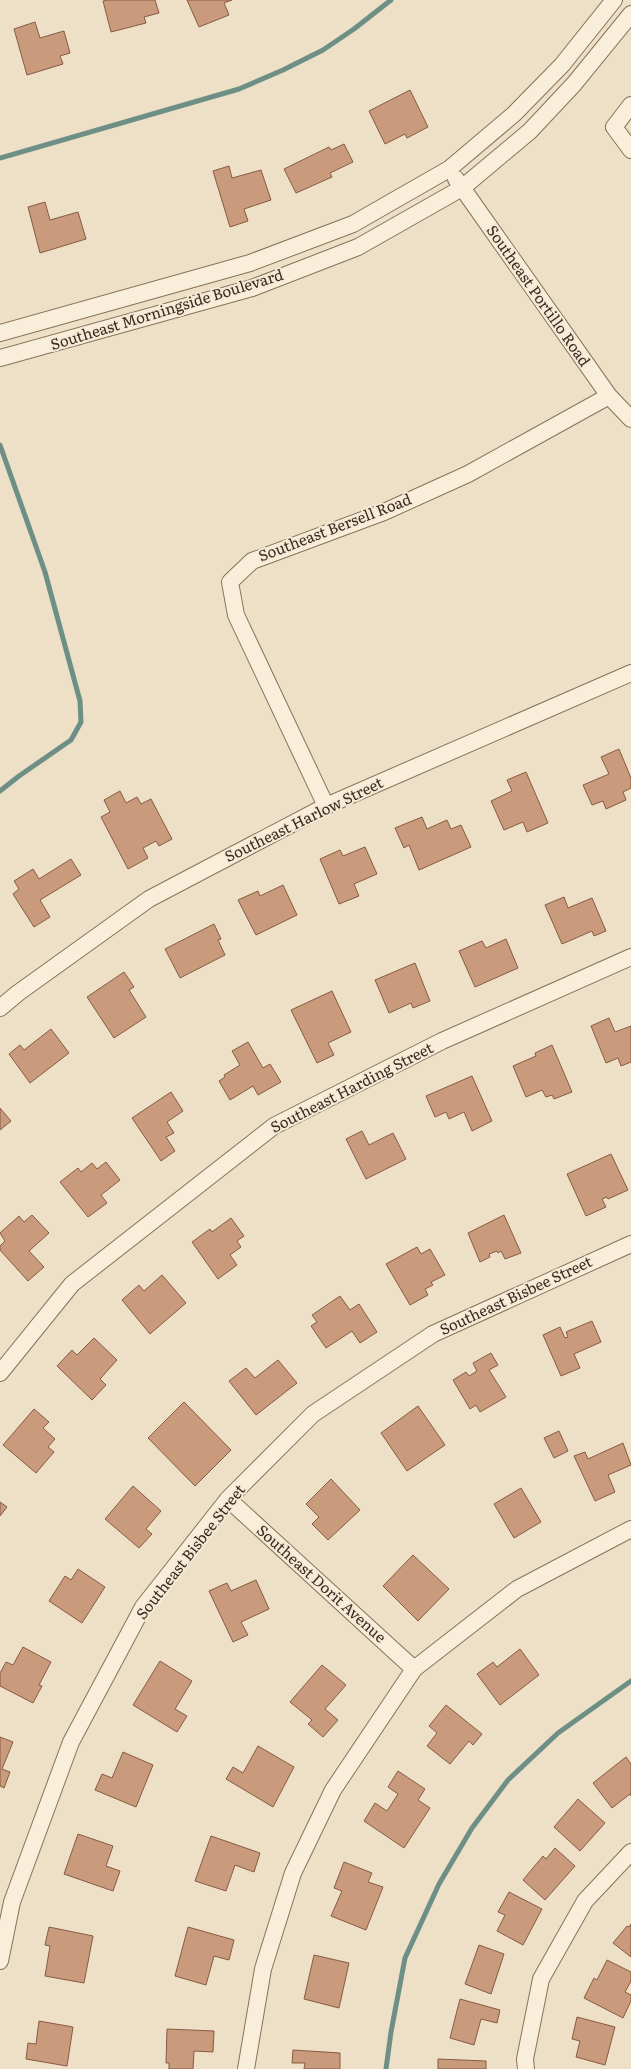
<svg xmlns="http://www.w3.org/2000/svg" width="631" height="2069" font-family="Literata,serif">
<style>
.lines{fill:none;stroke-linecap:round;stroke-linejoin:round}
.stream{stroke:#6e8f86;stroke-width:5}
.building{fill:#ca9a7d;stroke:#865b43}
.minor-casing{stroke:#88725c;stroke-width:18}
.minor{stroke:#f8eed9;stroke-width:16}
.labels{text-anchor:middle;stroke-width:4;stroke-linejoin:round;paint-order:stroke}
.street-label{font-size:15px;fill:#392b20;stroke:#f5ead6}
</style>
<rect width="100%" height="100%" fill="#ede0c6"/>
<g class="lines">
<path class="stream" d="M 0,158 L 239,89 L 283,70 L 323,50 L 354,29 L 391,0
M 0,445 L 45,572 L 80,701 L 81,722 L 71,740 L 19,776 L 0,791
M 386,2069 L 391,2032 L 405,1958 L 439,1884 L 472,1828 L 508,1780 L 558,1733 L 631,1681"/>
</g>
<path class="building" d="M 107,0 L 155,0 L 159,13 L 144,17 L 146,23 L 111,32 L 103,1 Z
M 187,0 L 232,0 L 224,3 L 229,15 L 199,27 Z
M 35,22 L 40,38 L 64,31 L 70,53 L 60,56 L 63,64 L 27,75 L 14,29 Z
M 410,90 L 428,127 L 407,138 L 405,134 L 385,144 L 369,111 Z
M 344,144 L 353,162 L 330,173 L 332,177 L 296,193 L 284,169 L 329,147 L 331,150 Z
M 229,166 L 232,178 L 261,170 L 271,200 L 244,209 L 248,221 L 230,227 L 213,171 Z
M 45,202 L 50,220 L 78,212 L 86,239 L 40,253 L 28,207 Z
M 619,749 L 631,778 L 631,788 L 623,792 L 626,800 L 606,809 L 603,801 L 592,805 L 583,785 L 609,774 L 601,757 Z
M 526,772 L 548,823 L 527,832 L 523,822 L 504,830 L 491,801 L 512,791 L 507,780 Z
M 120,791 L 126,803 L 137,797 L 141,804 L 151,799 L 172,839 L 159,846 L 156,841 L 143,848 L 148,858 L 128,869 L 101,817 L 110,812 L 104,800 Z
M 422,817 L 427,829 L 447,820 L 451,829 L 461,825 L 471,847 L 419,870 L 409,845 L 404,848 L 395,828 Z
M 365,847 L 377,874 L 354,884 L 359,896 L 339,904 L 320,859 L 340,850 L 343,856 Z
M 71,859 L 81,875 L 40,900 L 50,917 L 34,927 L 13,894 L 19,889 L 14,881 L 33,869 L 39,879 Z
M 283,885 L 297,915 L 256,935 L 238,900 L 258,891 L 260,896 Z
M 564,897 L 568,908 L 592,898 L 606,931 L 594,936 L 592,931 L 562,944 L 545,905 Z
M 214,924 L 221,939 L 218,940 L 225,955 L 180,978 L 165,949 Z
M 506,939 L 518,968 L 475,987 L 459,951 L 482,941 L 486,948 Z
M 415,963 L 430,1001 L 413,1008 L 411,1003 L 389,1013 L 375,980 Z
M 124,972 L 134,987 L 129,990 L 146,1017 L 114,1038 L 87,997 Z
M 332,991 L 351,1032 L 328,1043 L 334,1055 L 317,1063 L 291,1010 Z
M 609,1018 L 615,1032 L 631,1026 L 631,1062 L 621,1066 L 618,1058 L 606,1063 L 591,1026 Z
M 51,1029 L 69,1053 L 30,1083 L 9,1054 L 20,1045 L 24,1050 Z
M 248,1042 L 263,1068 L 270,1064 L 281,1082 L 258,1095 L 253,1086 L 230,1100 L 219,1081 L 225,1077 L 224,1075 L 240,1065 L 232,1051 Z
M 552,1045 L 572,1092 L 554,1099 L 552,1095 L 546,1097 L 542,1090 L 526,1097 L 513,1066 L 536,1056 L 535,1053 Z
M 472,1076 L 492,1121 L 472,1131 L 464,1112 L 449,1119 L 446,1112 L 435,1117 L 426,1096 Z
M 171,1092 L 183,1111 L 167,1122 L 174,1133 L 166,1137 L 175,1151 L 161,1161 L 132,1118 Z
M 0,1108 L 11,1121 L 0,1130 Z
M 362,1131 L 369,1145 L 393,1133 L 406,1159 L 366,1179 L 346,1139 Z
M 611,1154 L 628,1190 L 608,1199 L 607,1197 L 602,1199 L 606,1207 L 586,1216 L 567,1174 Z
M 106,1162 L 120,1180 L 101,1195 L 107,1203 L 88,1217 L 60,1182 L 78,1168 L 81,1172 L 92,1163 L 97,1169 Z
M 32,1215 L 49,1233 L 29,1251 L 44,1267 L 28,1281 L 0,1250 L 0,1246 L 5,1241 L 0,1233 L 19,1216 L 24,1222 Z
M 504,1215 L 521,1253 L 505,1259 L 501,1251 L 498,1253 L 497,1251 L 489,1254 L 490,1257 L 480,1262 L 468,1233 Z
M 231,1218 L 244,1236 L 237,1241 L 241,1247 L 230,1255 L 237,1265 L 218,1279 L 192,1242 L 210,1229 L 212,1232 Z
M 417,1247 L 421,1254 L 430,1249 L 445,1275 L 431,1282 L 433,1285 L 425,1289 L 428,1295 L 410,1305 L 386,1264 Z
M 162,1275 L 186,1303 L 150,1334 L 122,1300 L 139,1285 L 144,1291 Z
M 340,1296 L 350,1310 L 359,1304 L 377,1332 L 360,1343 L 352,1331 L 326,1348 L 311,1326 L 317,1322 L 312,1315 Z
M 592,1321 L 601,1342 L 574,1354 L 580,1368 L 561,1376 L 543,1335 L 560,1327 L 565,1338 L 568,1337 L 566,1332 Z
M 94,1338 L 117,1360 L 100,1379 L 106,1385 L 92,1400 L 57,1366 L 72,1350 L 77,1355 Z
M 491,1353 L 498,1365 L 489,1370 L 506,1397 L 480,1412 L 476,1405 L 470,1409 L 453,1380 L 466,1372 L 469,1376 L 477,1371 L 473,1363 Z
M 278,1360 L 297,1383 L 256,1415 L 229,1381 L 246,1368 L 255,1378 Z
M 184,1402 L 231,1450 L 195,1486 L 148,1438 Z
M 418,1406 L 445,1445 L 407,1471 L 381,1433 Z
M 34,1409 L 49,1422 L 43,1428 L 55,1439 L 48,1447 L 54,1452 L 36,1473 L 3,1445 Z
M 559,1431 L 568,1451 L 554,1458 L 544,1438 Z
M 623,1443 L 631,1465 L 608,1475 L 615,1492 L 595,1501 L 574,1456 L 585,1452 L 588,1459 Z
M 331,1479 L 360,1510 L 328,1540 L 312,1524 L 319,1517 L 306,1504 Z
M 133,1486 L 161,1511 L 146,1529 L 152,1534 L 139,1548 L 105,1519 Z
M 521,1488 L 541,1522 L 514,1538 L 494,1504 Z
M 0,1502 L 7,1507 L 0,1516 Z
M 413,1555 L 449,1589 L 418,1621 L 383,1586 Z
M 78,1569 L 105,1587 L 82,1623 L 49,1601 L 65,1576 L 71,1580 Z
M 256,1580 L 269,1609 L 241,1622 L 248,1635 L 233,1642 L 209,1591 L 227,1583 L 231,1591 Z
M 23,1647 L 51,1662 L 39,1685 L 42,1686 L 33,1703 L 0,1686 L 0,1673 L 6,1662 L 13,1665 Z
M 520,1649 L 539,1675 L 500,1705 L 477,1674 L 493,1662 L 497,1667 Z
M 160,1661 L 192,1681 L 175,1709 L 187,1716 L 177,1732 L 133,1705 Z
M 322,1665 L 346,1685 L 325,1709 L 338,1720 L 323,1737 L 308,1724 L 312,1720 L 290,1702 Z
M 446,1705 L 482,1734 L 473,1745 L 469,1741 L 450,1764 L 427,1746 L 437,1733 L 429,1726 Z
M 0,1737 L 13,1742 L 2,1769 L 10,1772 L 4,1788 L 0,1786 Z
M 258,1746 L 294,1767 L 273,1807 L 226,1779 L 233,1767 L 243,1773 Z
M 123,1752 L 153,1765 L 136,1807 L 95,1790 L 102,1774 L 112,1778 Z
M 626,1757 L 631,1764 L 631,1796 L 630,1794 L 612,1808 L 593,1783 Z
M 398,1771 L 425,1789 L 418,1800 L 430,1808 L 404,1848 L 364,1821 L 375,1803 L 387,1811 L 398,1794 L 388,1787 Z
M 578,1799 L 605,1823 L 580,1851 L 554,1827 Z
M 78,1834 L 113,1846 L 106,1866 L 120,1871 L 113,1891 L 64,1874 Z
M 211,1836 L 260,1853 L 254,1872 L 235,1865 L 226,1891 L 195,1881 Z
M 555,1848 L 575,1866 L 545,1900 L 523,1880 L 543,1856 L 546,1859 Z
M 344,1862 L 372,1873 L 368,1882 L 383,1887 L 366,1930 L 331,1916 L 342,1891 L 334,1888 Z
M 509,1892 L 542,1909 L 523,1945 L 497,1931 L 505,1915 L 498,1912 Z
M 631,1924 L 631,1957 L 613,1943 L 627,1926 L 629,1927 Z
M 49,1927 L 93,1936 L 84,1983 L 45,1976 L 50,1946 L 45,1945 Z
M 188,1927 L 234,1940 L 229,1960 L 214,1956 L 206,1985 L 175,1976 Z
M 479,1945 L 504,1954 L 491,1994 L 465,1984 Z
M 314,1955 L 349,1963 L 339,2008 L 304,1999 Z
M 607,1960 L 631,1972 L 631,1981 L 625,1992 L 631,1995 L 631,2001 L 623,2018 L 584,1998 L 594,1978 L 597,1980 Z
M 460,1999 L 500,2010 L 497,2023 L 481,2019 L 474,2045 L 450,2038 Z
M 577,2017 L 615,2027 L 605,2065 L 576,2057 L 580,2041 L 572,2039 Z
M 39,2021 L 73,2027 L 67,2066 L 26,2059 L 28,2043 L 36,2044 Z
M 167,2029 L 214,2031 L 213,2052 L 194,2051 L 193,2069 L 169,2069 L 169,2063 L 166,2063 Z
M 293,2050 L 340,2053 L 340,2069 L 304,2069 L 305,2063 L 292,2063 Z
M 438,2059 L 486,2061 L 486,2069 L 438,2069 Z"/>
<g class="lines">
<defs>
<path id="minor" d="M 631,105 L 614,127 L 631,150
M 456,179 L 609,396 L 631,419
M 0,333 L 250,263 L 353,224 L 449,169 L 514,114 L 562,65 L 614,0
M 0,358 L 252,288 L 358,247 L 462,188 L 530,131 L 574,84 L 631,14
M 326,806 L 236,615 L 230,582 L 252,561 L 384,512 L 468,474 L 609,396
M 0,1008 L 18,993 L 149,899 L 326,806 L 631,673
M 0,1373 L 72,1284 L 274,1126 L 442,1041 L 631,957
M 228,1499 L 414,1669
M 0,1961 L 12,1902 L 71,1742 L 143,1607 L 228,1499 L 313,1414 L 433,1334 L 631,1244
M 246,2069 L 263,1969 L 293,1873 L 333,1790 L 414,1669 L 517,1589 L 631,1529
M 526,2069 L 525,2059 L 541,1979 L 585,1901 L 631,1852"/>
</defs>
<use href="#minor" class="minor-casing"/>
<use href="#minor" class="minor"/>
</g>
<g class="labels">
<g class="street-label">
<text transform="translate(538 296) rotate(55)" y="5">Southeast Portillo Road</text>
<text transform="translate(167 310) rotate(-17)" y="5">Southeast Morningside Boulevard</text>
<text transform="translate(335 528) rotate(-21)" y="5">Southeast Bersell Road</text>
<text transform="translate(304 820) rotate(-26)" y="5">Southeast Harlow Street</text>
<text transform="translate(352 1088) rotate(-27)" y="5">Southeast Harding Street</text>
<text transform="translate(516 1296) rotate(-25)" y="5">Southeast Bisbee Street</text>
<text transform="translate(191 1552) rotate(-52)" y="5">Southeast Bisbee Street</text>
<text transform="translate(321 1584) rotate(42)" y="5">Southeast Dorit Avenue</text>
</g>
</g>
</svg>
